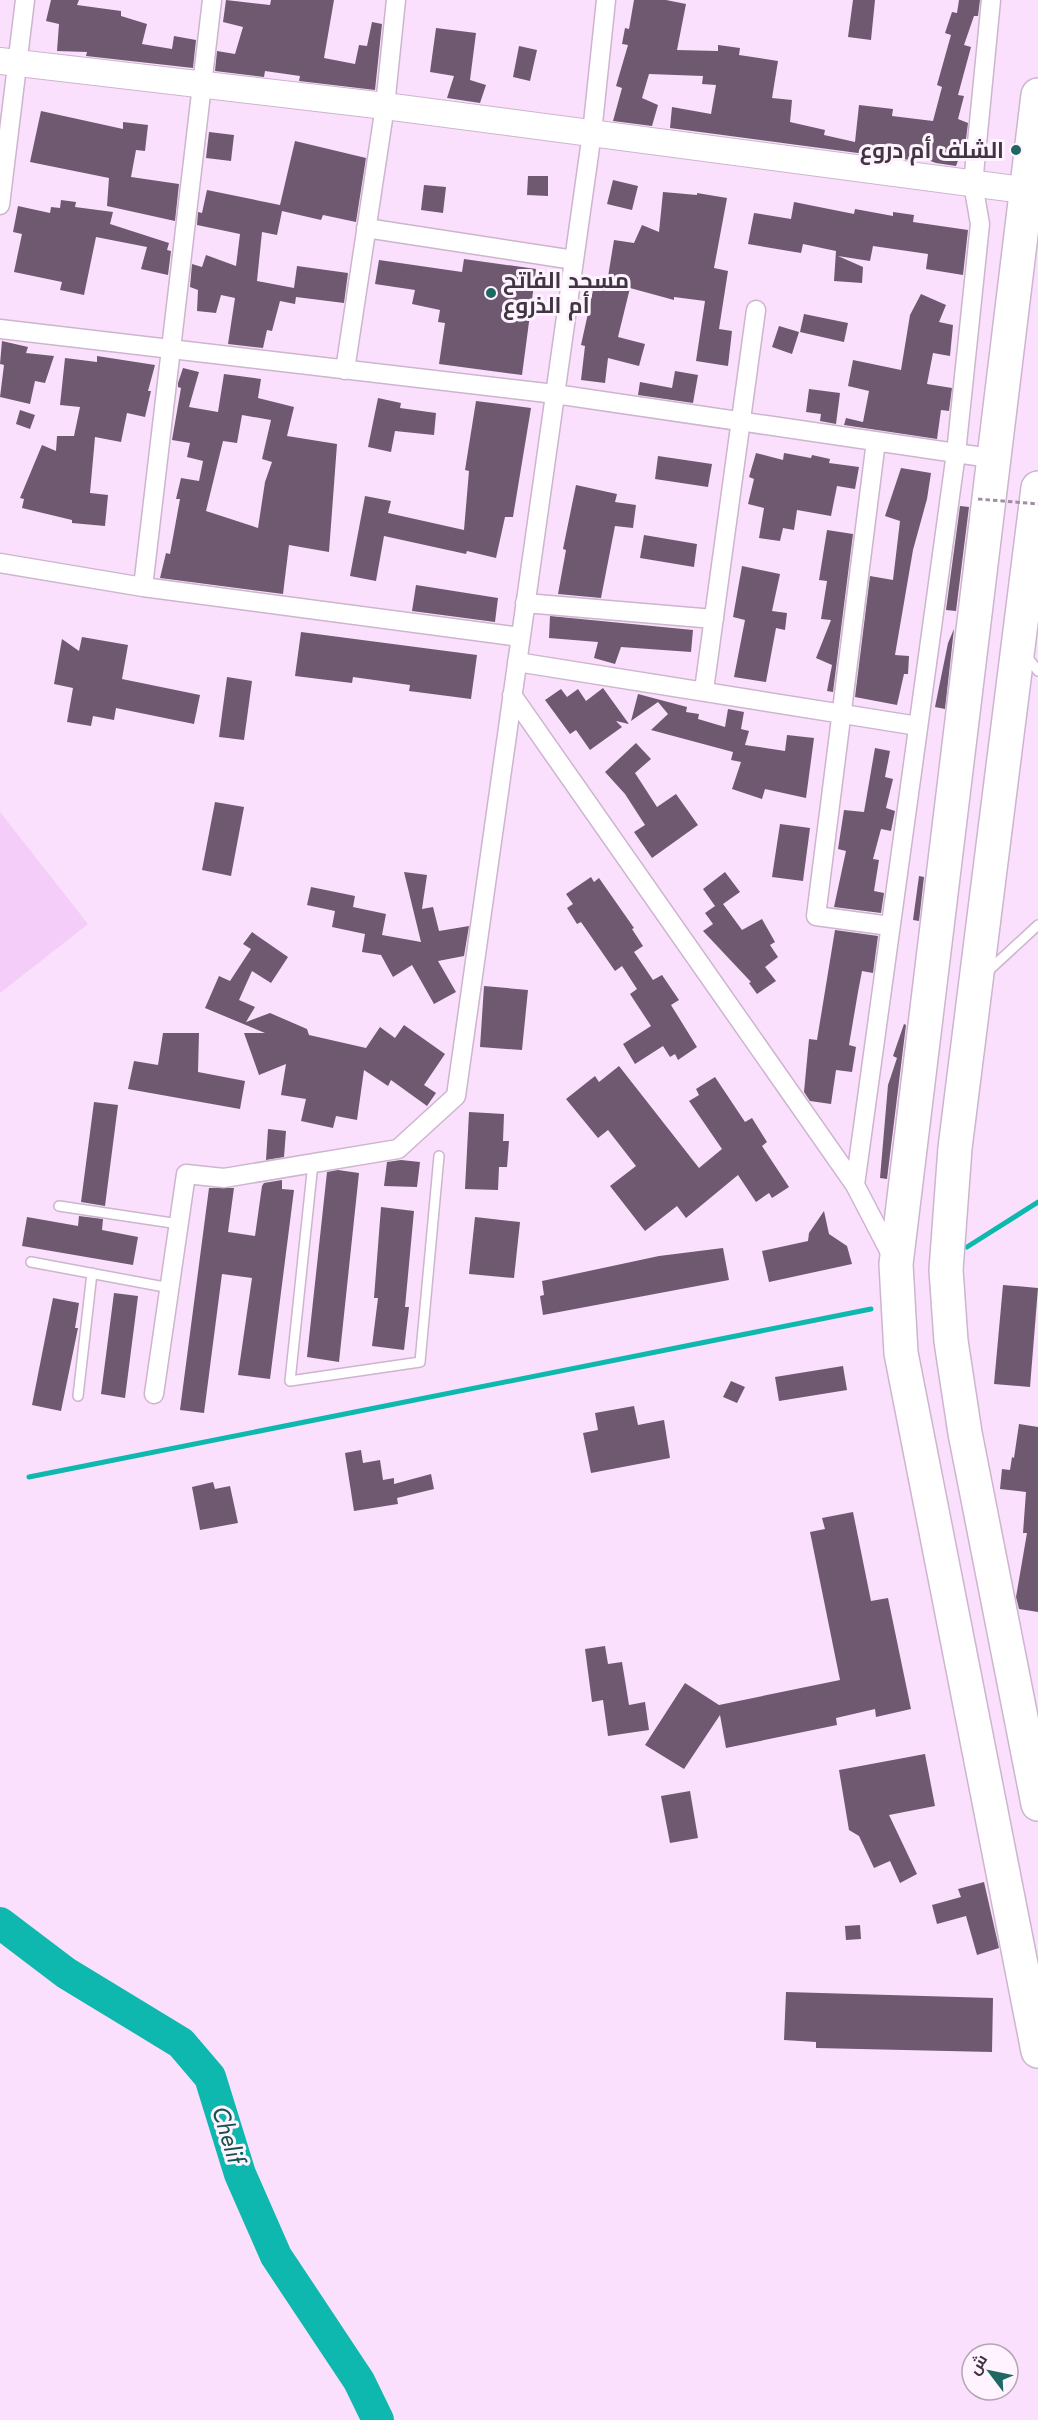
<svg xmlns="http://www.w3.org/2000/svg" width="1038" height="2420" font-family="Jost,Cairo,sans-serif">
<style>
.green{fill:#f4cdf8}
.lines{fill:none;stroke-linecap:round;stroke-linejoin:round}
.stream{stroke:#0eb8ae;stroke-width:5}
.river{stroke:#0eb8ae;stroke-width:32}
.building{fill:#6e5970;fill-rule:evenodd}
.lane-casing{stroke:#cdb4cf;stroke-width:12}
.street-casing{stroke:#cdb4cf;stroke-width:21}
.secondary-casing{stroke:#cdb4cf;stroke-width:28}
.highway-casing{stroke:#cdb4cf;stroke-width:36}
.lane{stroke:#fff;stroke-width:9}
.street{stroke:#fff;stroke-width:18}
.secondary{stroke:#fff;stroke-width:26}
.highway{stroke:#fff;stroke-width:33}
.path-bridge{stroke:#a08ea2;stroke-width:3;stroke-dasharray:4.5 3;stroke-linecap:butt}
.poi-dot{fill:#1e6964;stroke:#fef3ff;stroke-width:2}
.labels{text-anchor:middle;stroke-width:6;stroke-linejoin:round;paint-order:stroke}
.poi-label{font-size:22px;font-weight:bold;fill:#403641;stroke:#fef3ff;text-anchor:end}
.water-label{font-size:24px;font-style:italic;fill:#15524d;stroke:#fef3ff}
</style>
<rect width="100%" height="100%" fill="#fae0fc"/>
<path class="green" d="M 0,812 L 88,924 L 0,993 Z"/>
<g class="lines">
<path class="stream" d="M 967,1247 L 1038,1202
M 29,1477 L 871,1309"/>
<path class="river" d="M 0,1923 L 66,1973 L 181,2043 L 210,2077 L 240,2174 L 276,2256 L 359,2381 L 378,2420"/>
</g>
<path class="building" d="M 51,0 L 79,0 L 77,5 L 121,11 L 121,16 L 147,24 L 142,44 L 172,49 L 174,36 L 196,40 L 193,68 L 86,56 L 87,52 L 57,51 L 59,24 L 46,21 Z
M 226,0 L 270,5 L 271,0 L 334,0 L 324,58 L 355,64 L 359,45 L 367,46 L 372,22 L 382,24 L 375,90 L 299,81 L 300,76 L 265,71 L 264,77 L 215,71 L 217,51 L 235,54 L 243,27 L 223,22 Z
M 634,0 L 666,0 L 686,4 L 677,50 L 718,51 L 718,45 L 740,48 L 739,55 L 778,61 L 772,98 L 792,100 L 790,122 L 825,130 L 824,135 L 855,142 L 859,105 L 893,109 L 892,116 L 933,121 L 942,87 L 937,85 L 951,35 L 945,33 L 952,12 L 957,13 L 959,0 L 980,0 L 978,16 L 974,16 L 964,45 L 971,47 L 958,95 L 964,96 L 958,119 L 968,123 L 966,139 L 956,166 L 936,163 L 919,157 L 918,161 L 670,128 L 672,107 L 711,114 L 716,85 L 702,84 L 703,76 L 649,74 L 642,98 L 658,105 L 652,126 L 613,121 L 622,88 L 616,86 L 628,45 L 622,44 L 625,28 L 629,29 Z
M 853,0 L 875,0 L 871,40 L 848,37 Z
M 436,28 L 476,33 L 470,80 L 486,85 L 480,103 L 447,98 L 454,76 L 430,72 Z
M 519,46 L 537,50 L 530,81 L 513,77 Z
M 41,111 L 123,129 L 123,122 L 148,125 L 145,151 L 136,150 L 131,177 L 179,184 L 175,221 L 107,206 L 109,178 L 30,162 Z
M 209,132 L 234,135 L 231,161 L 206,158 Z
M 295,141 L 366,158 L 356,222 L 323,215 L 321,220 L 282,211 L 277,235 L 262,232 L 257,281 L 294,288 L 297,266 L 348,273 L 344,303 L 296,297 L 295,304 L 280,301 L 272,331 L 267,330 L 263,348 L 228,344 L 235,298 L 221,295 L 216,313 L 197,311 L 198,290 L 190,287 L 192,264 L 202,267 L 206,255 L 236,266 L 240,234 L 197,225 L 198,212 L 202,213 L 207,190 L 280,205 Z
M 528,176 L 548,176 L 548,196 L 527,195 Z
M 613,180 L 638,186 L 632,210 L 607,204 Z
M 424,185 L 446,187 L 443,213 L 421,210 Z
M 663,192 L 697,195 L 697,193 L 727,198 L 714,268 L 728,271 L 719,329 L 732,331 L 728,366 L 696,361 L 705,301 L 674,297 L 674,300 L 630,288 L 618,337 L 645,344 L 639,366 L 608,358 L 605,383 L 581,380 L 585,346 L 581,345 L 594,286 L 606,289 L 614,240 L 634,243 L 642,225 L 659,232 Z
M 61,200 L 76,202 L 75,207 L 113,212 L 110,224 L 169,243 L 167,250 L 171,251 L 168,275 L 141,269 L 147,247 L 96,237 L 84,295 L 60,290 L 62,282 L 14,272 L 22,234 L 13,232 L 18,206 L 50,213 L 51,207 L 60,208 Z
M 794,202 L 854,214 L 855,209 L 893,216 L 893,212 L 914,215 L 913,222 L 968,230 L 963,275 L 926,269 L 928,254 L 873,246 L 870,261 L 838,256 L 863,267 L 862,283 L 834,281 L 836,251 L 803,244 L 801,253 L 748,244 L 754,213 L 791,219 Z
M 464,259 L 536,269 L 522,375 L 439,364 L 445,323 L 438,322 L 440,310 L 412,304 L 415,290 L 375,284 L 379,260 L 462,272 Z
M 921,294 L 946,305 L 939,322 L 953,325 L 950,356 L 933,353 L 927,384 L 952,388 L 949,411 L 941,410 L 937,439 L 844,425 L 846,418 L 863,422 L 869,391 L 848,386 L 853,360 L 901,370 L 910,315 Z
M 804,314 L 848,323 L 844,342 L 800,332 Z
M 779,326 L 799,332 L 792,354 L 772,347 Z
M 2,341 L 28,347 L 26,353 L 54,356 L 45,383 L 35,381 L 30,404 L 0,397 L 4,365 L 0,364 Z
M 97,356 L 155,365 L 148,391 L 151,391 L 145,417 L 127,413 L 121,442 L 95,437 L 90,493 L 108,495 L 105,526 L 72,523 L 72,520 L 22,508 L 24,499 L 20,498 L 42,445 L 56,451 L 57,436 L 74,436 L 80,407 L 60,405 L 65,358 L 97,362 Z
M 183,368 L 199,372 L 189,407 L 218,412 L 224,374 L 261,379 L 258,398 L 294,407 L 287,436 L 337,444 L 329,552 L 289,545 L 283,594 L 160,578 L 166,553 L 170,554 L 180,499 L 176,499 L 181,478 L 199,481 L 203,461 L 187,457 L 190,443 L 172,440 L 181,388 L 178,387 L 178,383 ZM 242,415 L 271,420 L 262,459 L 272,462 L 265,482 L 258,528 L 206,511 L 223,441 L 237,443 Z
M 675,371 L 698,375 L 693,403 L 638,395 L 640,382 L 672,388 Z
M 809,389 L 840,393 L 836,424 L 820,421 L 821,414 L 806,412 Z
M 378,398 L 401,403 L 400,408 L 436,413 L 434,435 L 395,431 L 391,452 L 368,447 Z
M 476,401 L 531,408 L 513,517 L 505,517 L 496,558 L 467,551 L 466,554 L 384,536 L 376,581 L 350,576 L 365,496 L 391,501 L 388,513 L 464,530 L 469,471 L 465,470 Z
M 20,410 L 35,415 L 30,429 L 16,424 Z
M 756,453 L 783,460 L 784,453 L 811,458 L 812,455 L 830,459 L 829,463 L 859,467 L 855,489 L 837,486 L 831,516 L 797,510 L 794,530 L 783,528 L 780,541 L 759,538 L 764,508 L 748,504 L 754,479 L 749,477 Z
M 658,456 L 712,464 L 708,487 L 655,479 Z
M 901,468 L 931,473 L 927,499 L 913,550 L 895,655 L 909,656 L 908,674 L 904,674 L 897,705 L 855,697 L 870,576 L 893,580 L 900,521 L 885,516 Z
M 576,485 L 617,494 L 615,502 L 636,505 L 633,528 L 615,526 L 601,598 L 558,594 L 566,550 L 563,549 Z
M 960,506 L 969,507 L 956,611 L 946,610 Z
M 827,530 L 853,534 L 833,692 L 827,691 L 832,665 L 816,658 L 831,620 L 821,619 L 827,581 L 819,580 Z
M 644,535 L 697,544 L 694,567 L 640,558 Z
M 742,566 L 780,574 L 772,611 L 787,613 L 785,630 L 776,628 L 766,682 L 734,677 L 745,620 L 733,617 Z
M 416,585 L 498,598 L 495,622 L 412,611 Z
M 550,616 L 693,630 L 691,652 L 621,647 L 615,664 L 594,658 L 598,642 L 549,638 Z
M 954,629 L 945,709 L 935,707 L 948,643 Z
M 301,632 L 477,655 L 471,699 L 409,691 L 410,685 L 353,677 L 352,683 L 295,676 Z
M 82,637 L 128,645 L 122,679 L 200,695 L 194,724 L 116,708 L 114,720 L 93,716 L 91,726 L 67,722 L 73,688 L 54,684 L 62,639 L 79,651 Z
M 227,677 L 252,681 L 244,740 L 219,737 Z
M 603,688 L 629,724 L 616,721 L 622,727 L 590,750 L 576,730 L 570,734 L 545,700 L 561,689 L 567,697 L 578,689 L 586,701 Z
M 638,694 L 687,707 L 686,712 L 699,714 L 698,719 L 725,727 L 728,709 L 744,712 L 741,729 L 749,731 L 745,745 L 785,751 L 787,735 L 814,738 L 806,798 L 765,789 L 762,799 L 732,789 L 741,762 L 731,760 L 733,752 L 651,730 L 668,714 L 658,702 L 631,721 Z
M 636,743 L 651,759 L 635,773 L 657,807 L 676,794 L 698,825 L 652,858 L 634,832 L 645,825 L 625,794 L 605,772 Z
M 875,748 L 890,751 L 885,777 L 893,779 L 886,808 L 895,811 L 891,831 L 881,829 L 873,859 L 879,860 L 874,891 L 884,893 L 881,913 L 834,907 L 846,851 L 838,849 L 844,810 L 864,812 Z
M 215,802 L 244,807 L 231,876 L 202,870 Z
M 780,824 L 810,828 L 803,881 L 772,877 Z
M 404,872 L 427,875 L 422,909 L 433,907 L 439,931 L 469,926 L 464,956 L 438,961 L 456,992 L 434,1004 L 412,965 L 393,977 L 381,955 L 362,952 L 365,934 L 332,927 L 335,911 L 307,905 L 311,887 L 355,896 L 353,907 L 386,914 L 382,935 L 421,942 Z
M 725,872 L 740,892 L 723,904 L 742,930 L 762,919 L 775,942 L 770,945 L 778,957 L 765,967 L 776,981 L 757,994 L 749,983 L 751,982 L 703,931 L 713,924 L 705,913 L 715,906 L 703,889 Z
M 919,876 L 924,877 L 919,921 L 913,920 Z
M 591,877 L 594,882 L 599,878 L 634,928 L 632,929 L 643,946 L 634,952 L 653,980 L 662,975 L 679,1000 L 671,1005 L 697,1047 L 678,1060 L 675,1054 L 670,1057 L 663,1046 L 635,1064 L 623,1044 L 651,1026 L 630,994 L 637,989 L 622,966 L 615,971 L 581,922 L 577,924 L 567,908 L 573,904 L 566,894 Z
M 835,930 L 878,936 L 873,973 L 862,971 L 858,992 L 849,1045 L 856,1047 L 852,1072 L 836,1070 L 831,1104 L 810,1101 L 804,1092 L 809,1039 L 817,1040 Z
M 252,932 L 288,957 L 271,983 L 252,971 L 239,1000 L 255,1007 L 246,1022 L 270,1013 L 307,1029 L 309,1035 L 366,1048 L 380,1027 L 395,1038 L 404,1025 L 445,1054 L 424,1085 L 436,1093 L 427,1106 L 391,1080 L 388,1086 L 364,1070 L 357,1120 L 336,1116 L 333,1128 L 301,1121 L 306,1099 L 281,1095 L 286,1064 L 259,1075 L 244,1033 L 265,1033 L 205,1008 L 219,976 L 230,981 L 251,949 L 243,944 Z
M 484,986 L 528,990 L 522,1050 L 480,1047 Z
M 904,1024 L 906,1025 L 887,1179 L 880,1178 L 888,1085 L 897,1058 L 893,1056 Z
M 163,1033 L 199,1033 L 198,1072 L 245,1081 L 240,1109 L 128,1089 L 134,1061 L 158,1065 Z
M 619,1066 L 699,1168 L 722,1149 L 689,1101 L 699,1095 L 696,1089 L 715,1077 L 745,1122 L 752,1118 L 767,1142 L 762,1146 L 789,1187 L 772,1198 L 769,1193 L 756,1202 L 738,1175 L 686,1218 L 677,1206 L 645,1231 L 610,1186 L 636,1166 L 608,1130 L 598,1138 L 566,1099 L 595,1076 L 599,1082 Z
M 94,1102 L 118,1105 L 105,1206 L 81,1202 Z
M 469,1112 L 504,1114 L 503,1141 L 509,1141 L 507,1167 L 499,1167 L 498,1190 L 465,1189 Z
M 268,1129 L 286,1131 L 284,1157 L 266,1160 Z
M 401,1160 L 420,1162 L 417,1187 L 384,1186 L 387,1162 Z
M 338,1170 L 359,1173 L 339,1362 L 307,1357 L 327,1172 Z
M 282,1180 L 282,1189 L 294,1190 L 270,1379 L 238,1375 L 252,1278 L 222,1274 L 204,1413 L 180,1410 L 209,1188 L 234,1188 L 228,1232 L 255,1236 L 262,1186 L 264,1183 Z
M 381,1207 L 414,1211 L 405,1307 L 409,1307 L 404,1350 L 372,1346 L 378,1298 L 374,1298 Z
M 824,1211 L 829,1234 L 847,1246 L 852,1264 L 769,1282 L 762,1251 L 808,1241 L 809,1233 Z
M 79,1216 L 103,1219 L 102,1230 L 138,1237 L 133,1265 L 22,1246 L 27,1217 L 78,1226 Z
M 475,1217 L 520,1222 L 514,1278 L 469,1274 Z
M 723,1248 L 729,1280 L 543,1315 L 540,1296 L 544,1295 L 542,1281 L 659,1256 Z
M 1003,1285 L 1038,1288 L 1030,1387 L 994,1384 Z
M 114,1293 L 138,1296 L 125,1398 L 101,1394 Z
M 53,1298 L 79,1303 L 75,1328 L 78,1328 L 61,1411 L 32,1405 Z
M 843,1366 L 847,1390 L 779,1401 L 775,1377 Z
M 731,1381 L 745,1387 L 737,1403 L 723,1397 Z
M 634,1406 L 638,1425 L 664,1420 L 670,1458 L 591,1473 L 583,1433 L 598,1430 L 595,1413 Z
M 1019,1424 L 1038,1427 L 1038,1612 L 1019,1609 L 1016,1597 L 1027,1533 L 1023,1533 L 1026,1492 L 1000,1489 L 1002,1469 L 1010,1470 L 1012,1457 L 1014,1458 Z
M 361,1450 L 363,1463 L 380,1460 L 383,1480 L 394,1478 L 394,1484 L 431,1474 L 434,1489 L 397,1498 L 398,1504 L 354,1511 L 345,1453 Z
M 213,1482 L 215,1489 L 230,1486 L 238,1523 L 200,1530 L 192,1487 Z
M 853,1512 L 871,1601 L 888,1598 L 911,1709 L 876,1717 L 875,1709 L 836,1718 L 837,1725 L 726,1748 L 720,1715 L 684,1769 L 645,1745 L 685,1683 L 719,1705 L 840,1680 L 810,1532 L 825,1529 L 822,1518 Z
M 605,1646 L 608,1664 L 622,1662 L 629,1705 L 645,1702 L 649,1730 L 608,1736 L 603,1700 L 592,1702 L 585,1649 Z
M 925,1754 L 935,1806 L 889,1815 L 917,1874 L 900,1883 L 890,1861 L 874,1868 L 859,1836 L 849,1830 L 839,1770 Z
M 690,1791 L 698,1838 L 670,1843 L 661,1796 Z
M 984,1882 L 999,1948 L 977,1955 L 966,1916 L 937,1924 L 932,1905 L 961,1897 L 958,1889 Z
M 860,1925 L 861,1939 L 846,1940 L 845,1926 Z
M 786,1992 L 993,1998 L 992,2052 L 816,2048 L 816,2042 L 784,2040 Z"/>
<g class="lines">
<defs>
<path id="lane" d="M 1025,654 L 1038,671
M 986,973 L 1038,925
M 313,1163 L 290,1381 L 420,1362 L 439,1156
M 59,1206 L 179,1224
M 31,1262 L 170,1288
M 78,1396 L 92,1273"/>
<path id="street" d="M 0,205 L 25,0
M 366,228 L 574,260
M 0,329 L 555,394 L 983,457
M 345,370 L 385,106 L 396,0
M 876,441 L 816,916 L 890,926
M 0,563 L 143,587 L 520,637
M 143,587 L 212,0
M 525,603 L 714,619
M 517,662 L 918,726
M 704,690 L 756,310
M 512,695 L 855,1185
M 894,1260 L 855,1185 L 956,453 L 980,224 L 973,184 L 991,0
M 154,1394 L 186,1174 L 224,1178 L 398,1149 L 456,1096 L 592,133 L 606,0"/>
<path id="secondary" d="M 0,61 L 385,106 L 1038,192"/>
<path id="highway" d="M 1038,95 L 896,1264 L 901,1353 L 1038,2051
M 1038,488 L 955,1148 L 946,1270 L 951,1341 L 965,1433 L 1038,1804"/>
</defs>
<use href="#lane" class="lane-casing"/>
<use href="#street" class="street-casing"/>
<use href="#secondary" class="secondary-casing"/>
<use href="#highway" class="highway-casing"/>
<use href="#lane" class="lane"/>
<use href="#street" class="street"/>
<use href="#secondary" class="secondary"/>
<use href="#highway" class="highway"/>
<path class="path-bridge" d="M 978,499 L 1038,504"/>
</g>
<g class="poi-dot">
<circle cx="1016" cy="150" r="6"/>
<circle cx="491" cy="293" r="6"/>
</g>
<g class="labels">
<g class="poi-label">
<text x="1004" y="158">الشلف أم دروع</text>
<text x="503" y="288" text-anchor="start">مسجد الفاتح<tspan x="503" dy="25">أم الذروع</tspan></text>
</g>
<g class="water-label">
<text transform="translate(228 2135) rotate(73)" y="8">Chelif</text>
</g>
</g>
<g transform="translate(990 2372) rotate(302)"><circle r="28" fill="#fef3ff" stroke="#b2a7b3" stroke-width="1.5"/>
<path d="M0-4.5L10 22L0 15L-10 22Z" fill="#1e6964"/>
<text y="-9" font-size="16" font-weight="bold" text-anchor="middle" fill="#403641">ش</text>
</g>
</svg>
